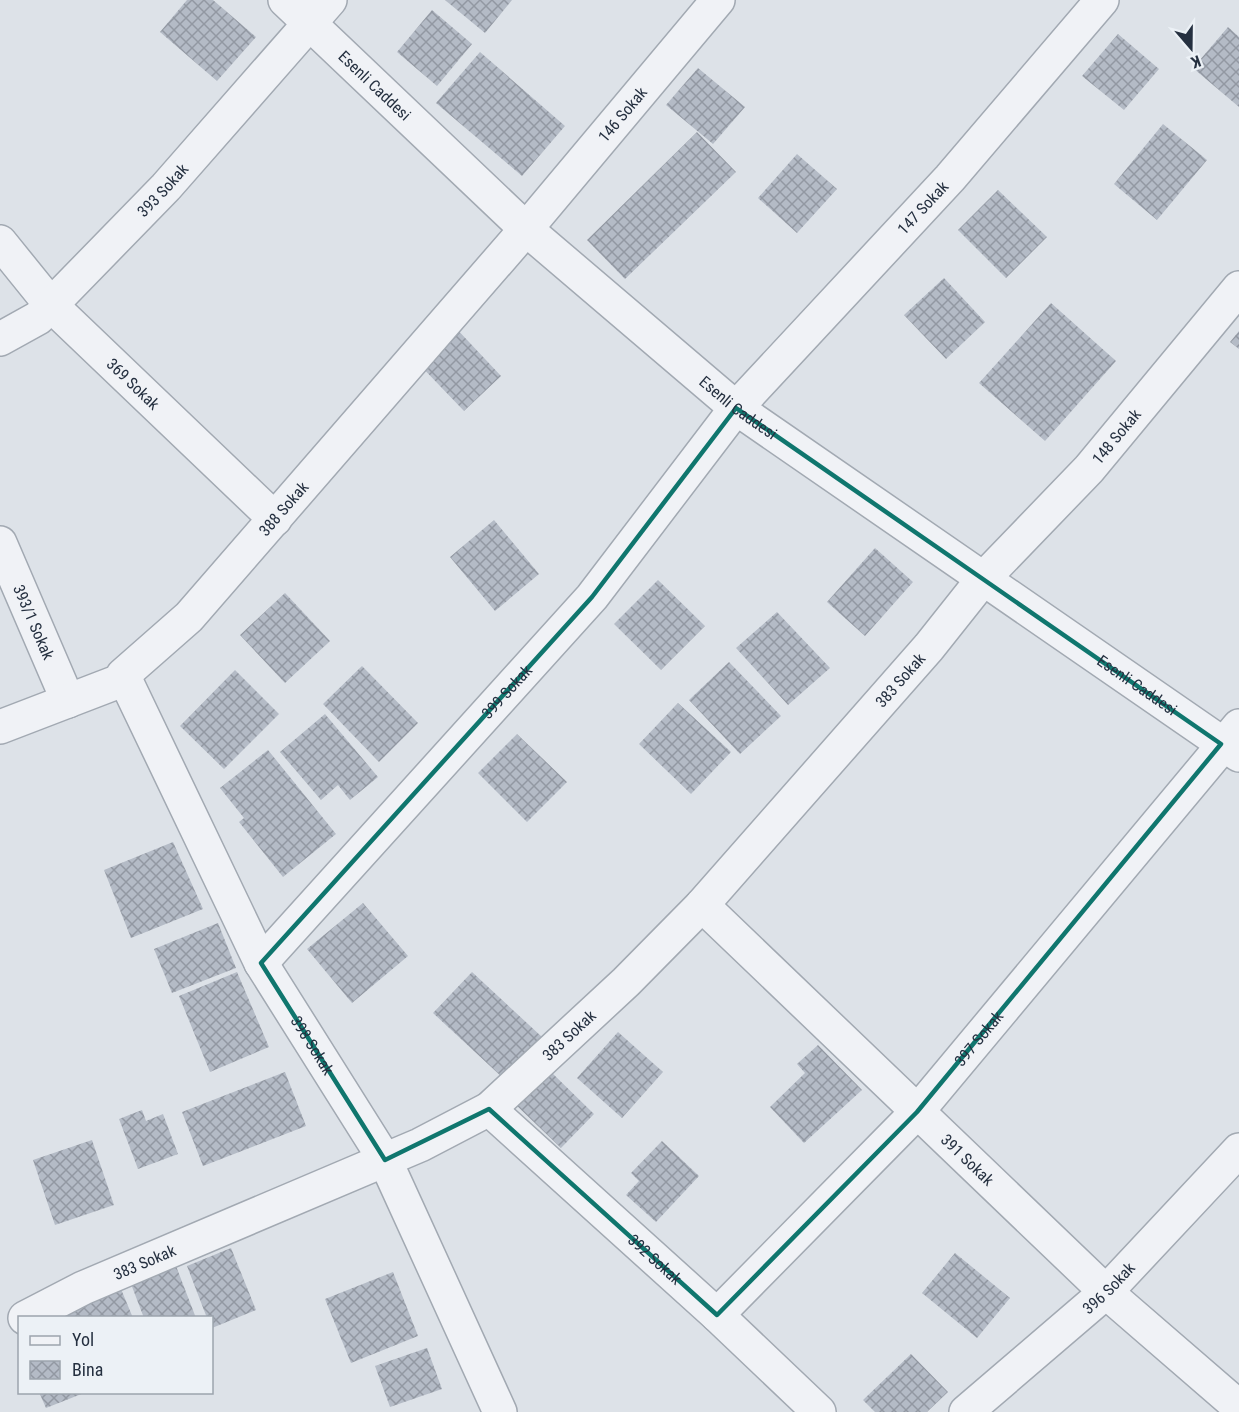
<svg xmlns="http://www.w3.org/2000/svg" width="1239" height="1412" font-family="'Roboto Condensed',sans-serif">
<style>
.building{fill:url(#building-cross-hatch)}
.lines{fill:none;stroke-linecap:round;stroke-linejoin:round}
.minor-casing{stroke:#a2a9b2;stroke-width:36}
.minor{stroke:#f0f2f6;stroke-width:33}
.marked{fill:none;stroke:#0f766e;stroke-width:4.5;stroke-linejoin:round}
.labels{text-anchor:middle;stroke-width:5;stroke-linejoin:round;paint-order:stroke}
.street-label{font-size:16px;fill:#253040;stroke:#ecf1f6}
</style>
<defs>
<pattern id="building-cross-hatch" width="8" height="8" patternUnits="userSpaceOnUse" patternTransform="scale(1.5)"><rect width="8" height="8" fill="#b4bbc6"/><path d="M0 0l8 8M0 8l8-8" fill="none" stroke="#9298a2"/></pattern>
</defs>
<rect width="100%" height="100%" fill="#dde2e8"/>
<path class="building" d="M 187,0 L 213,0 L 256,37 L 217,81 L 160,32 Z
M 445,0 L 512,0 L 485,33 Z
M 432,10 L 472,44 L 437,86 L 397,52 Z
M 1228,27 L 1239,37 L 1239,107 L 1193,68 Z
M 1118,34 L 1159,69 L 1124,110 L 1082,76 Z
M 480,52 L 565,126 L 522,176 L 436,103 Z
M 698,68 L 745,107 L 713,144 L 666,105 Z
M 1163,124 L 1207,160 L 1157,220 L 1114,184 Z
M 697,132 L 736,172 L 625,279 L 587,240 Z
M 797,154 L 837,189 L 797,233 L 758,198 Z
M 998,190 L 1047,237 L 1006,278 L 958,230 Z
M 944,278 L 985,322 L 946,359 L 904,315 Z
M 1051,303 L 1116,361 L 1045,441 L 979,383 Z
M 453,325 L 501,376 L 464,411 L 416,361 Z
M 1239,331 L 1239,349 L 1230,342 Z
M 494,520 L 539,574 L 495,611 L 450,557 Z
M 875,548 L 913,582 L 865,636 L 827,602 Z
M 658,580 L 705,626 L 661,670 L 614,624 Z
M 285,593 L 330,641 L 285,683 L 240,635 Z
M 777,612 L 830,668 L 788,705 L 736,648 Z
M 729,662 L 781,716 L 740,754 L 689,700 Z
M 362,666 L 418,723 L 379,762 L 323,704 Z
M 235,670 L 279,714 L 224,769 L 180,726 Z
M 678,703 L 731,752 L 691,794 L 639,744 Z
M 325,714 L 378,777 L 350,800 L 338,785 L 321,800 L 280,752 Z
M 517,734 L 567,782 L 527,822 L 478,773 Z
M 268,750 L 336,834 L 283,877 L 239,822 L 244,818 L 220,788 Z
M 173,842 L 203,909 L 131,938 L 104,870 Z
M 363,903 L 408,956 L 352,1003 L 307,949 Z
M 218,923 L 236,968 L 172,993 L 154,949 Z
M 237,972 L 269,1047 L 210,1072 L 179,996 Z
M 472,972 L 542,1037 L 503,1078 L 433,1013 Z
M 618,1032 L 663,1072 L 622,1118 L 577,1078 Z
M 818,1045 L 862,1090 L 804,1143 L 770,1107 L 805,1073 L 797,1064 Z
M 549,1070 L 594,1114 L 561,1148 L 515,1104 Z
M 285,1072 L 306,1126 L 203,1166 L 182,1112 Z
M 142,1110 L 146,1121 L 163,1114 L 178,1154 L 138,1169 L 119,1119 Z
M 92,1140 L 114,1205 L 55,1225 L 33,1160 Z
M 662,1141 L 699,1176 L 656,1222 L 626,1195 L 639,1181 L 631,1173 Z
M 231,1248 L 256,1310 L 212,1328 L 212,1318 L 207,1318 L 187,1266 Z
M 955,1253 L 1010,1298 L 977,1338 L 922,1293 Z
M 176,1266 L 196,1318 L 144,1318 L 131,1284 Z
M 393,1272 L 418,1336 L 351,1363 L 325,1299 Z
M 121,1289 L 133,1318 L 67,1318 L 65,1312 Z
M 427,1348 L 442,1389 L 390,1407 L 375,1366 Z
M 911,1354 L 948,1392 L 927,1412 L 875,1412 L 863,1400 Z
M 39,1392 L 84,1392 L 84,1393 L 46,1408 Z"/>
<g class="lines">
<defs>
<g id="minor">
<path id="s1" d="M 285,0 L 526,229 L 736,408 L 1239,755"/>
<path id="s2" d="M 0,242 L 51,305 L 275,519"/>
<path id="s3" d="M 0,339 L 38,318 L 51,305 L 166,187 L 330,0"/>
<path id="s4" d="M 0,543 L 68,701"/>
<path id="s5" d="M 125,679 L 261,963 L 385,1160 L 500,1412"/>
<path id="s6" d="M 0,727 L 125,679 L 123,675 L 189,617 L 526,229 L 718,0"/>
<path id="s7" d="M 702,905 L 1106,1292 L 1239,1407"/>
<path id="s8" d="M 261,963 L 592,597 L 736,408 L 950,178 L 1102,0"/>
<path id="s9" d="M 489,1109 L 717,1315 L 819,1412"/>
<path id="s10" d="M 717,1315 L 917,1112 L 1239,726"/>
<path id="s11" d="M 25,1318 L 83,1288 L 420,1145 L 489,1109 L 626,982 L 702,905 L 929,647 L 983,579 L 1089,469 L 1239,288"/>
<path id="s12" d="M 966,1412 L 1106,1292 L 1239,1150"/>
</g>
</defs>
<use href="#minor" class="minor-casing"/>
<use href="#minor" class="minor"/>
</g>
<path class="marked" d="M 736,408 L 1221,744 L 917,1112 L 717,1315 L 489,1109 L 385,1160 L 261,963 L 592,597 Z"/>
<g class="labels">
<g class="street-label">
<text dy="6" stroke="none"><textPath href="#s1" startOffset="124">Esenli Caddesi</textPath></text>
<text dy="6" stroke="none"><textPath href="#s6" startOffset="890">146 Sokak</textPath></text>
<text dy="6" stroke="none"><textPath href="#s3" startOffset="222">393 Sokak</textPath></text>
<text dy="6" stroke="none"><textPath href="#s8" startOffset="1005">147 Sokak</textPath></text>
<text dy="6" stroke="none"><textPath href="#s2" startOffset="195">369 Sokak</textPath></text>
<text dy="6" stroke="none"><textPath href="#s1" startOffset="610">Esenli Caddesi</textPath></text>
<text dy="6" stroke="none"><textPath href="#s11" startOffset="1430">148 Sokak</textPath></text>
<text dy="6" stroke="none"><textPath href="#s6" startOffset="370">388 Sokak</textPath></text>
<text dy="6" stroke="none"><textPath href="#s4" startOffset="86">393/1 Sokak</textPath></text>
<text dy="6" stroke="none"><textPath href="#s11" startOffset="1104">383 Sokak</textPath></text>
<text dy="6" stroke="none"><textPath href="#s1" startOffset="1096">Esenli Caddesi</textPath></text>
<text dy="6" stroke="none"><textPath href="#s8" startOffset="366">399 Sokak</textPath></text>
<text dy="6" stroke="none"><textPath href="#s11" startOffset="618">383 Sokak</textPath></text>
<text dy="6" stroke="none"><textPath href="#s10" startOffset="381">397 Sokak</textPath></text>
<text dy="6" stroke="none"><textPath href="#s5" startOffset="412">398 Sokak</textPath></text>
<text dy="6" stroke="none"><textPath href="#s7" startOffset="368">391 Sokak</textPath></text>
<text dy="6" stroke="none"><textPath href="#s9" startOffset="224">392 Sokak</textPath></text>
<text dy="6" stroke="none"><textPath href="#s11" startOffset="132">383 Sokak</textPath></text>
<text dy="6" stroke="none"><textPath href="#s12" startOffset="189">396 Sokak</textPath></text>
</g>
</g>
<rect x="18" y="1316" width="195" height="78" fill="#ecf1f6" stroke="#9ca4ad" stroke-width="1.5"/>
<rect x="30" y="1336" width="30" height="9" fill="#f0f2f6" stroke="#9ca4ad" stroke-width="1.5"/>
<text x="72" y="1346" font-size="18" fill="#253040">Yol</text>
<rect x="30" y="1361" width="30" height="18" fill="url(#building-cross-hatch)" stroke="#9ca4ad" stroke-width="1.5"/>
<text x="72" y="1376" font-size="18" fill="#253040">Bina</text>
<g transform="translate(1191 48) rotate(160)" stroke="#ecf1f6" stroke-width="4.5" paint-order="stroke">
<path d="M0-4.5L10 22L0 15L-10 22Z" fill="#253040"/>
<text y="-9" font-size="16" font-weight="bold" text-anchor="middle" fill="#253040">K</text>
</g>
</svg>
